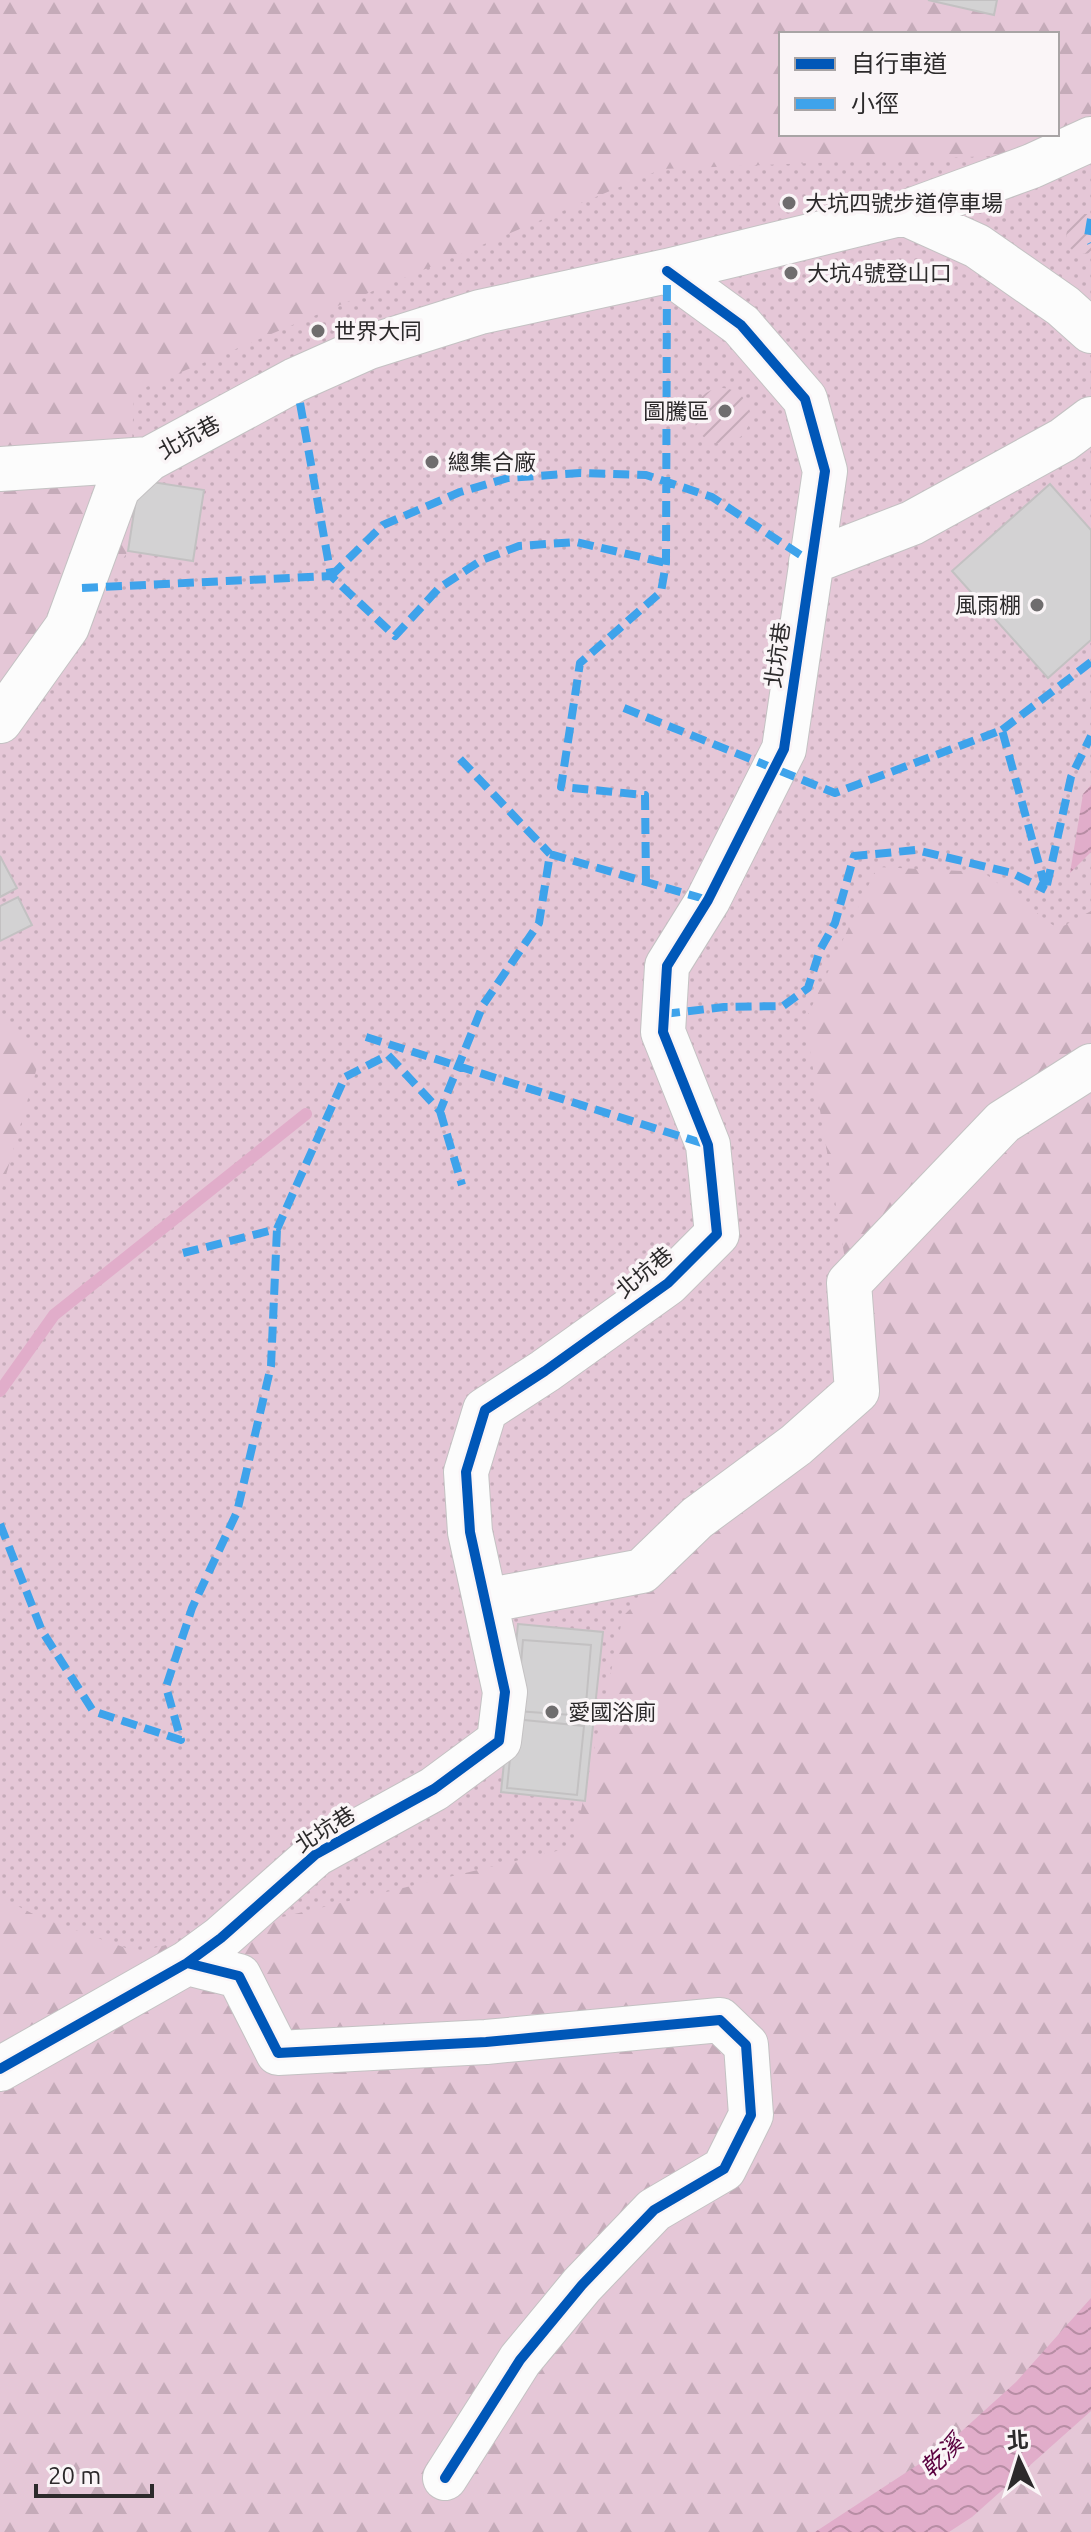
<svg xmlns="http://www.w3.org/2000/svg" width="1091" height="2532" font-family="Ubuntu,'Noto Sans TC',sans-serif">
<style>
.forest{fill:url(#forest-firs);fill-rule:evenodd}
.park{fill:url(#park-dots)}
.garden{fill:url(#garden-furrows)}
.water{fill:url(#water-waves)}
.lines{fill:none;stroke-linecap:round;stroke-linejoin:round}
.stream{stroke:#e1adca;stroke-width:12}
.building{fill:#d3d2d3;stroke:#c3c1c2;stroke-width:2}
.minor-casing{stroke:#c4c2c3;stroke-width:46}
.minor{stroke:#fcfcfc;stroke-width:44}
.quiet{stroke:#3ea3eb;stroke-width:8;stroke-dasharray:16 8;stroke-linecap:butt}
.cycleway-casing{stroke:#faf5f7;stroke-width:15}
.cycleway{stroke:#0057b8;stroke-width:10}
.poi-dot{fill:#6f6d6e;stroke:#faf5f7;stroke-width:3}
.labels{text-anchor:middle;stroke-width:7;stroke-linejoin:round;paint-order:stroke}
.poi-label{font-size:22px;fill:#2c2a2b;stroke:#faf5f7;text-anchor:start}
.street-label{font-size:22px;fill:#2c2a2b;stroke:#faf5f7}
.water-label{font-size:24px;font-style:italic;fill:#5a003f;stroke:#faf5f7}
</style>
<defs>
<pattern id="forest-firs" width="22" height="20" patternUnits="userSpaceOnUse" patternTransform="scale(2)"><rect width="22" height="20" fill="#e5c7d7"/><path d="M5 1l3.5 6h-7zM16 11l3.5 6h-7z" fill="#c5abb9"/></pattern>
<pattern id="park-dots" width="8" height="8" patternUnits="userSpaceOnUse" patternTransform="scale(2)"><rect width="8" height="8" fill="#e5c7d7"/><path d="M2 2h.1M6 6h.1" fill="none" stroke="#c5abb9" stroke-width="1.8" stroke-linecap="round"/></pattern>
<pattern id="garden-furrows" width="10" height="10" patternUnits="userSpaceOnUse" patternTransform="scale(2)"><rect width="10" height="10" fill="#e5c7d7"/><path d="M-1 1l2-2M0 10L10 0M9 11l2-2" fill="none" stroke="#c5abb9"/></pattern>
<pattern id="water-waves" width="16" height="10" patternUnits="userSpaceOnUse" patternTransform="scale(2)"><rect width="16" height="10" fill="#e1adca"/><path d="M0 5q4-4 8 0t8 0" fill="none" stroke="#b78da4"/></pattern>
</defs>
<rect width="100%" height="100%" fill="#ebe9ea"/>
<path class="forest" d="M 0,0 L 1091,0 L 1091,2532 L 0,2532 ZM 781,34 L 1057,34 L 1057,134 L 781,134 Z"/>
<path class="park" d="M 1091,131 L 1091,911 L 1058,929 L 983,872 L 877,867 L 805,1021 L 849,1283 L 857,1391 L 623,1616 L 573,1847 L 137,1952 L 39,1917 L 0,1897 L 0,1196 L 40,1057 L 0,1011 L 0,750 L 7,744 L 128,551 L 134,392 L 662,169 L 992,156 Z"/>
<path class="garden" d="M 1080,214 L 1091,214 L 1091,253 C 1063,259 1058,228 1080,214 Z
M694 416a28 28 0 1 1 56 0a28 28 0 1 1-56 0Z"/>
<path class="water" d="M 1091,785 L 1091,852 L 1070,873 L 1083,794 Z
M 1091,2298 L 1091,2411 L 972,2517 L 949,2532 L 815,2532 L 942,2449 L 1016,2382 Z"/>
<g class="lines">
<path class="stream" d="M 0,1391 L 54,1315 L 306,1114"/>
</g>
<path class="building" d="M 928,0 L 997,0 L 994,15 Z
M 139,480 L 204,490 L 193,561 L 128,551 Z
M 1050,484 L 1091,530 L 1091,640 L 1048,678 L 952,571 Z
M 0,856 L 17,888 L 0,897 Z
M 18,897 L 32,925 L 0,941 L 0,906 Z
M 518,1624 L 603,1632 L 585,1801 L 501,1792 Z
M 523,1640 L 591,1645 L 585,1716 L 517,1711 Z
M 514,1719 L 584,1726 L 577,1795 L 507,1788 Z"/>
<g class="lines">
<defs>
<path id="minor" d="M 904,213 L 977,246 L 1063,306 L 1091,331
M 0,469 L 149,459 L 295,380 L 369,347 L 480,312 L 667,271 L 904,213 L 1032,166 L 1091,139
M 811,562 L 912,523 L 1063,440 L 1091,419
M 0,721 L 67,627 L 118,488 L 149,459
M 485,1601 L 642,1571 L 697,1518 L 796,1445 L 857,1391 L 849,1283 L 1003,1122 L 1091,1066
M 187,1963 L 239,1976 L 278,2053 L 486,2042 L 720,2020 L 746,2045 L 751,2115 L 724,2169 L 654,2210 L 582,2285 L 520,2360 L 445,2478
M 0,2069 L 187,1963 L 221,1938 L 316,1854 L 434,1789 L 499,1741 L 505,1692 L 470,1532 L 466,1472 L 485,1410 L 545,1371 L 668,1283 L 717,1234 L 708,1145 L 663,1032 L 667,966 L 708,900 L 784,749 L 825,471 L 805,399 L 741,325 L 667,271"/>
</defs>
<use href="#minor" class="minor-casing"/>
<use href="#minor" class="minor"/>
<path class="quiet" d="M 1091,219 L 1088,237 L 1091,243
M 300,403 L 331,576
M 331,576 L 383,525 L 460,492 L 508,478 L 580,473 L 646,475 L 712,497 L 811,562
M 82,588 L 331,576 L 395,636 L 439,588 L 482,560 L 519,546 L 576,542 L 666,563
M 624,708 L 835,793 L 1002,730 L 1046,890
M 1002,730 L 1091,662
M 460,759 L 550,854
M 646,882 L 645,795 L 561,787 L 580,663 L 661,592 L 666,563 L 667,271
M 1047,885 L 1071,777 L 1091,736
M 664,1014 L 724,1007 L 783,1006 L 808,988 L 820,950 L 835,923 L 854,856 L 916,850 L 1012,873 L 1046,890
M 366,1037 L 708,1145
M 440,1111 L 462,1185
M 183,1253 L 277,1229 L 345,1077 L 388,1055 L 440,1111 L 483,1005 L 539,923 L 550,854 L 708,900
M 0,1524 L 42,1631 L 93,1711 L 181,1740 L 166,1687 L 192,1608 L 237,1512 L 271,1366 L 277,1229"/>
<defs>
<path id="cycleway" d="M 187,1963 L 239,1976 L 278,2053 L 486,2042 L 720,2020 L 746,2045 L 751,2115 L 724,2169 L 654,2210 L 582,2285 L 520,2360 L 445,2478
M 0,2069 L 187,1963 L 221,1938 L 316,1854 L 434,1789 L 499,1741 L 505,1692 L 470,1532 L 466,1472 L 485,1410 L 545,1371 L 668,1283 L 717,1234 L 708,1145 L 663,1032 L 667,966 L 708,900 L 784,749 L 825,471 L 805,399 L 741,325 L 667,271"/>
</defs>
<use href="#cycleway" class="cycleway-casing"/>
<use href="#cycleway" class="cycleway"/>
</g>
<g class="poi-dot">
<circle cx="789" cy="203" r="8"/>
<circle cx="791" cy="273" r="8"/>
<circle cx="318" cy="331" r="8"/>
<circle cx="725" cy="411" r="8"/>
<circle cx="432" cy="462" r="8"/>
<circle cx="1037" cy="605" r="8"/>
<circle cx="552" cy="1712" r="8"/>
</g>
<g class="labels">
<g class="poi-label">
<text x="805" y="211">大坑四號步道停車場</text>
<text x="807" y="281">大坑4號登山口</text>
<text x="334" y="339">世界大同</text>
<text x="709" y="419" text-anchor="end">圖騰區</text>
<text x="448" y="470">總集合廠</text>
<text x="1021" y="613" text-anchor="end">風雨棚</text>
<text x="568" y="1720">愛國浴廁</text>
</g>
<g class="street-label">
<text transform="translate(189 437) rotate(-28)" y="8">北坑巷</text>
<text transform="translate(777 655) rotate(-82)" y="8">北坑巷</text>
<text transform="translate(644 1272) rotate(-39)" y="8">北坑巷</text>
<text transform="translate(325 1829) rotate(-32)" y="8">北坑巷</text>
</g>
<g class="water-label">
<text transform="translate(942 2456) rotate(-44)" y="8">乾溪</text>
</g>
</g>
<rect x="779" y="32" width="280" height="104" fill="#faf5f7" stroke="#a8a4a5" stroke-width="2"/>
<rect x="795" y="58" width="40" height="12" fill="#0057b8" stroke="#a8a4a5" stroke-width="2"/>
<text x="851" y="72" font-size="24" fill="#2c2a2b">自行車道</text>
<rect x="795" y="98" width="40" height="12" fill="#3ea3eb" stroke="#a8a4a5" stroke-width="2"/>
<text x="851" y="112" font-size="24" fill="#2c2a2b">小徑</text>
<g transform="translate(1019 2460) rotate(356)" stroke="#faf5f7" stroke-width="6" paint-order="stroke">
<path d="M0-6L14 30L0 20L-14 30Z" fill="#2c2a2b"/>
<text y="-12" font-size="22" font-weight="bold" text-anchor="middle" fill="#2c2a2b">北</text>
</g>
<path d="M36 2484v12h116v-12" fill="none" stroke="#2c2a2b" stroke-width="4"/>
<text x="48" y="2484" font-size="24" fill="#2c2a2b" stroke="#faf5f7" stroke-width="6" paint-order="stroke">20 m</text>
</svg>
